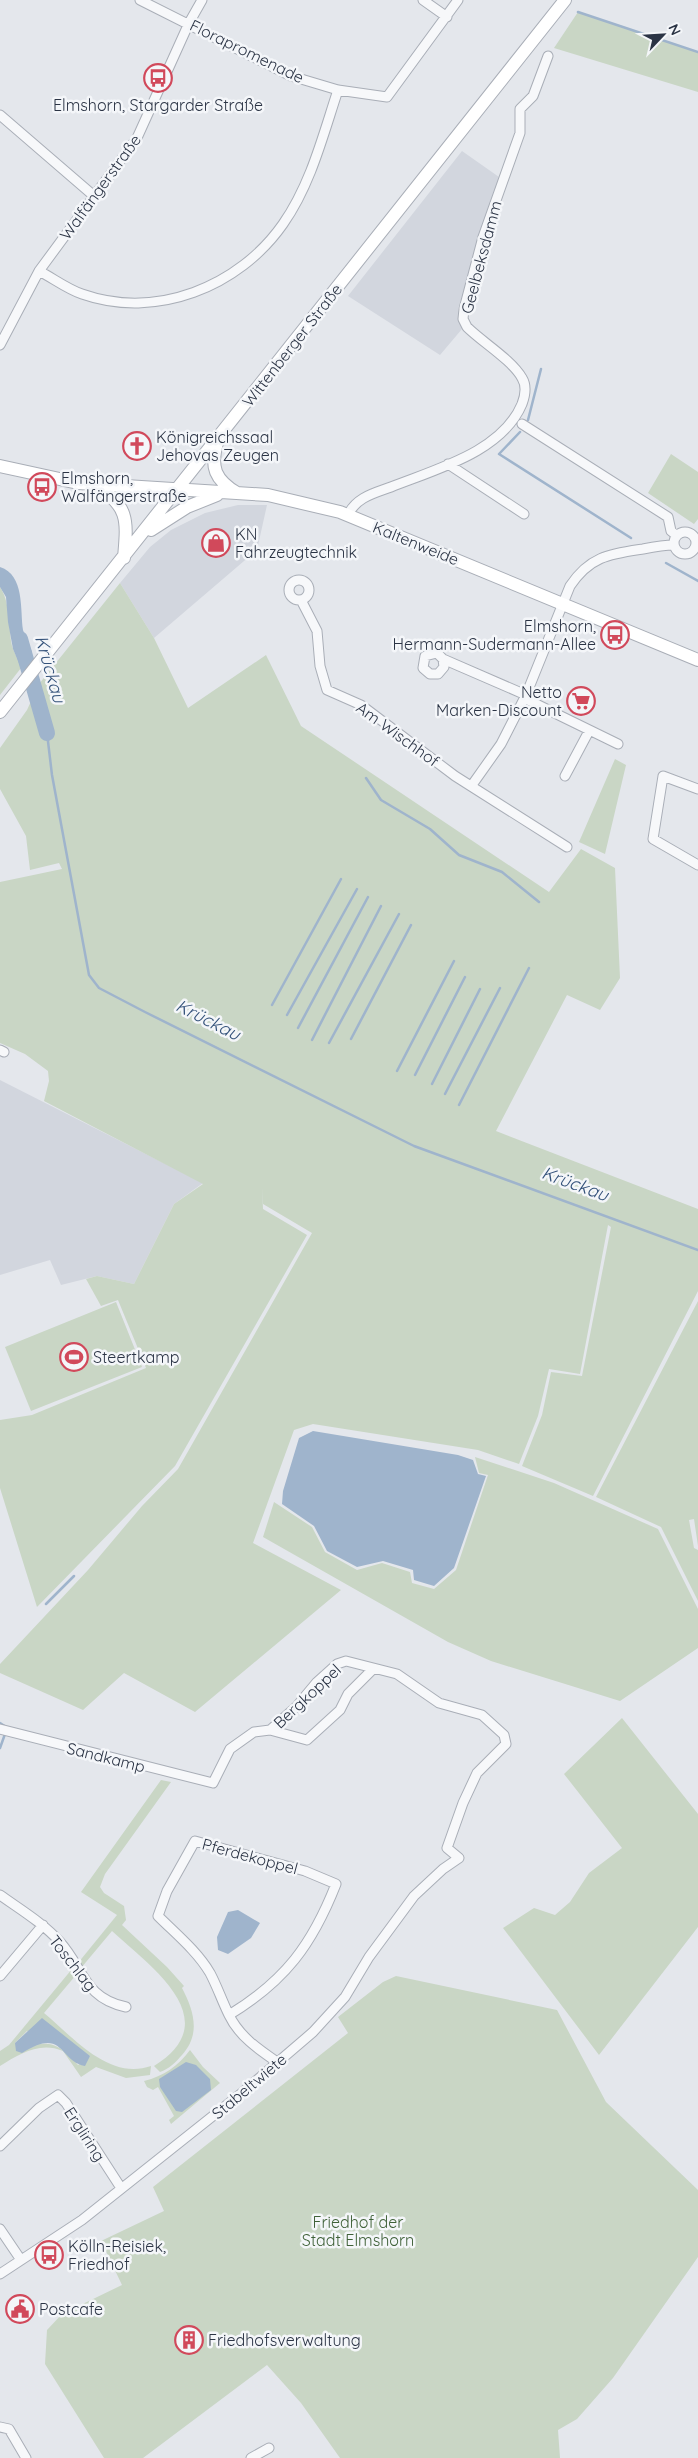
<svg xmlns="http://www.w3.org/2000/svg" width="698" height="2458" font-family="Quicksand,sans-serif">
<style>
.built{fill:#d2d6de}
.green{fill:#c9d6c5;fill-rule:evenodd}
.water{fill:#9fb4cc}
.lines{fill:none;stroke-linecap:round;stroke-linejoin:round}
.stream{stroke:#9fb4cc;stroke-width:2.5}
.river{stroke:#9fb4cc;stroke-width:16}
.minor-casing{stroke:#a9aeb7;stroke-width:11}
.secondary-casing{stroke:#a9aeb7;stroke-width:14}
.minor{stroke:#f7f8fa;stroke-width:9}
.secondary{stroke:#fff;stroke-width:12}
.labels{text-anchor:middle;stroke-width:5;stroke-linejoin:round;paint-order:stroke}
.street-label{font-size:16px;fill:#2b3445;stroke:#f4f6f9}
.poi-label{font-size:16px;fill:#2b3445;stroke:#f4f6f9;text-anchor:start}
.park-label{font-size:16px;fill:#3f6138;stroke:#f4f6f9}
.water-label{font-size:18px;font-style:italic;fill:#34527a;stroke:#f4f6f9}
</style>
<rect width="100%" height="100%" fill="#e4e7ec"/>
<path class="built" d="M 462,151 L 499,177 L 458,309 L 462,329 L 440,355 L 348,296 Z
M 238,505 L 267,505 L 257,550 L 154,638 L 120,583 L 150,547 L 171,530 L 205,513 Z
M 0,1080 L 203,1183 L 174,1204 L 134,1284 L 97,1276 L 61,1285 L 50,1260 L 0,1275 Z"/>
<path class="green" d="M 578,12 L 698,52 L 698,92 L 554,48 Z
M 671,454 L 698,472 L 698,519 L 694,524 L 648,493 Z
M 120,583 L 154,638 L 188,708 L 266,655 L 301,726 L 549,892 L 581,849 L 615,868 L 620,978 L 600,1010 L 567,995 L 496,1131 L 698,1209 L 698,1291 L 593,1496 L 522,1466 L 542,1415 L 551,1372 L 582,1376 L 611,1227 L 608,1225 L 580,1374 L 549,1369 L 538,1416 L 519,1464 L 478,1450 L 313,1424 L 294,1430 L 253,1543 L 341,1590 L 195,1712 L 124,1673 L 83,1710 L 0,1673 L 0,1664 L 88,1570 L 142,1506 L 178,1469 L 312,1233 L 263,1204 L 262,1187 L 263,1209 L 307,1235 L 175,1466 L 37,1607 L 0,1488 L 0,1420 L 32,1415 L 146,1368 L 118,1300 L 101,1306 L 86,1279 L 97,1276 L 134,1284 L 174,1204 L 203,1184 L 44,1101 L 49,1081 L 48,1071 L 25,1054 L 0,1043 L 0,882 L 62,869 L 59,863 L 30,870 L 26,836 L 0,789 L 0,748 L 27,710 L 39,684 Z
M 0,587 C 11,604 8,626 12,646 C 14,653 19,660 21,668 L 0,695 Z
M 615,759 L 626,765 L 605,854 L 579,842 Z
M 698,1301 L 698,1546 L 694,1519 L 689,1520 L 694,1548 L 698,1550 L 698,1601 L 661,1527 L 596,1497 Z
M 116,1302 L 142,1367 L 31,1411 L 5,1347 Z
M 475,1457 L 554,1483 L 658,1529 L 698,1609 L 698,1648 L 620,1701 L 491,1661 L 448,1642 L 263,1537 L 274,1502 L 312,1527 L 325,1552 L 357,1570 L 382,1563 L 410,1572 L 412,1583 L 434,1589 L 456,1570 L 488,1475 L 479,1473 Z
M 622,1718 L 698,1814 L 698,1927 L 599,2055 L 503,1928 L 534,1908 L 555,1915 L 570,1902 L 589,1873 L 622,1848 L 564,1774 Z
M 161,1780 L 171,1782 L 105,1874 L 100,1887 L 104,1893 L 124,1906 L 126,1920 L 122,1925 L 167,1967 L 184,1986 L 182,1988 C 194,2011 201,2034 182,2055 C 176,2062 169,2069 160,2072 L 154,2066 C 228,2020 151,1967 112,1931 L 81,1968 L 78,1963 L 117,1915 L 81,1892 Z
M 72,1969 L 76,1975 L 44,2013 C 73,2037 109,2081 151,2066 L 150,2075 L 126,2078 L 96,2067 L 81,2077 L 63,2051 C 40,2041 19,2054 0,2066 L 0,2051 L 9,2045 ZM 27,2031 L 90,2056 L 78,2065 C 51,2035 50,2047 15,2043 Z
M 396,1976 L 557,2010 L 606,2102 L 698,2190 L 698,2257 L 613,2378 L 577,2419 L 558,2430 L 560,2458 L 340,2458 L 301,2403 L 267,2365 L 143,2458 L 104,2458 L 45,2364 L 47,2330 L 62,2314 L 122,2285 L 101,2241 L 164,2211 L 153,2187 L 348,2033 L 338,2017 L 383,1982 Z
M 190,2050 L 203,2067 L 220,2083 L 171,2124 L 169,2120 L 174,2116 L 158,2087 L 153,2090 L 147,2087 L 144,2081 C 164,2076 178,2066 190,2050 Z"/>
<path class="water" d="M 0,567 C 25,575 20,610 23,630 C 25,637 29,645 32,652 L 21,668 L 13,649 L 8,622 L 6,597 L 0,587 Z
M 313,1431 L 458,1455 L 473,1460 L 478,1474 L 486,1476 L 454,1568 L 434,1586 L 414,1580 L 413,1570 L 383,1561 L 357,1567 L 327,1551 L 314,1526 L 282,1504 L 283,1491 L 299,1438 Z
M 238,1910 L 260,1923 L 251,1938 L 228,1954 L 218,1950 L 217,1937 L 228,1912 Z
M 42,2018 L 90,2056 L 85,2066 C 59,2061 64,2026 22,2053 L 16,2051 L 15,2043 Z
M 186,2062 L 196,2065 L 210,2079 L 211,2090 L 182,2112 L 176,2111 L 160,2087 L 159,2079 Z"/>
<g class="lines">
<path class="stream" d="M 578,12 L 698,52
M 528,420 L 541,369
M 520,432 L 499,454 L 631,538
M 666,563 L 698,581
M 47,733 L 52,775 L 89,975 L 99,988 L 145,1012 L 414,1146 L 698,1250
M 366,778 L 381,800 L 430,829 L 459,855 L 502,872 L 539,902
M 272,1005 L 341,879
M 287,1015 L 357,889
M 298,1028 L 368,897
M 351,1039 L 411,925
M 312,1040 L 381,906
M 329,1043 L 399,914
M 397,1071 L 454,961
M 415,1075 L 465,977
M 432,1084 L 480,989
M 445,1094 L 500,988
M 459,1105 L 529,968
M 46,1604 L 74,1576
M 0,1723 L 6,1727
M 0,1748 L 5,1734"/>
<path class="river" d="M 20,639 L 47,733"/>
<defs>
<path id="minor" d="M 140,0 L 291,76 L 338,90 L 387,97 L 458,0
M 423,0 L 447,17
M 0,115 L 94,196
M 39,271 C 53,278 67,289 82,294 C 156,320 239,287 283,224 C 311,184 323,135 338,90
M 0,345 L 39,271 L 137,138 L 189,23 L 202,0
M 522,424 L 668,517 L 671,531 L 676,535
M 448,464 L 524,514
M 348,515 C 356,497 375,493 391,487 C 436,469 502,452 522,404 C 525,396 527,386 522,378 C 512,360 482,342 467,327 L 463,319 L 464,309 L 483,237 L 520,133 L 520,109 L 533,96 L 548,56
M674 543a11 11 0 1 1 22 0a11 11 0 1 1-22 0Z
M289 590a10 10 0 1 1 20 0a10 10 0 1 1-20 0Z
M 301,600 L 317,631 L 320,666 L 327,690 L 361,705 L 455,776 L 567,847
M 443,659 L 444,667 L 438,674 L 430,674 L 423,668 L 425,656 L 437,653 L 443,659 L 526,695 L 570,586 C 590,556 610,554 643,549 C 653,547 663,545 674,545
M 526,695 L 528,700 L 618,744
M 565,776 L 589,731
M 472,785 L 501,744 L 526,695
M 698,789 L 663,776 L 653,839 L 698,865
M 0,1050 L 4,1052
M 0,1729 L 213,1783 L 230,1749 L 254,1732 L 270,1730 L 297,1706 L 317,1682 L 337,1664 L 346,1661 L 397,1674 L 439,1703 L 482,1715 L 504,1735 L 506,1744 L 477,1773 L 463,1803 L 447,1848 L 459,1858 L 443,1869 L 414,1896 L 369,1957 L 345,1997 L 313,2032 L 243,2092 L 82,2220 L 0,2274
M 270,1730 L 307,1740 L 340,1710 L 348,1694 L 373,1669
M 0,1895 C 21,1910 43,1923 60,1942 C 84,1969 84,1998 126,2007
M 0,1976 L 43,1925
M 229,2015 C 285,1981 312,1945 336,1884 L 305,1871 L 195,1841 L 167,1891 L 158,1916 C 176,1934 197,1951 210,1973 C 217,1986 222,2001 229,2015 C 239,2036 258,2049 277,2062
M 0,2146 L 39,2108 L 58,2095 L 66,2103 L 121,2188
M 0,2229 L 21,2260
M 0,2427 L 9,2429 L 26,2458
M 251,2458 L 269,2448"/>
<path id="secondary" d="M 217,443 C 210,467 215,480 237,493
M 0,466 L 78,483 L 268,495 L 340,512 L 698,660
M 96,486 C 130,506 127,522 124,558
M 151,530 L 187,507 L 217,495
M 0,712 L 565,0"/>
</defs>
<use href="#minor" class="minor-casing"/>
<use href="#secondary" class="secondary-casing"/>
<use href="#minor" class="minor"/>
<use href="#secondary" class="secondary"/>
</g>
<defs>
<symbol id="bus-ring" viewBox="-11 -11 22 22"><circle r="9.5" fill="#f4f6f9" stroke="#d1495b" stroke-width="1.5"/><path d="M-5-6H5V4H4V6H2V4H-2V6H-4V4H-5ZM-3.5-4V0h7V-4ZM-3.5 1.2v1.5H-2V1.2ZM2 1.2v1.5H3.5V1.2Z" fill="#d1495b"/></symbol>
<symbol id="church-ring" viewBox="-11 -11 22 22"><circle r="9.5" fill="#f4f6f9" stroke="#d1495b" stroke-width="1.5"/><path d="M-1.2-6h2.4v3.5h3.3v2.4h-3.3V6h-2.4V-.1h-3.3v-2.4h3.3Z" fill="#d1495b"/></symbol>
<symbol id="shop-ring" viewBox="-11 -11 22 22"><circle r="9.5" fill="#f4f6f9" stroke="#d1495b" stroke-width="1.5"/><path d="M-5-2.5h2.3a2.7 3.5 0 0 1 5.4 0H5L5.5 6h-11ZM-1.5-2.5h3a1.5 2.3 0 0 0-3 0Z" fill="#d1495b"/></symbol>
<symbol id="supermarket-ring" viewBox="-11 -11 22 22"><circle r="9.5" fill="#f4f6f9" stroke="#d1495b" stroke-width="1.5"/><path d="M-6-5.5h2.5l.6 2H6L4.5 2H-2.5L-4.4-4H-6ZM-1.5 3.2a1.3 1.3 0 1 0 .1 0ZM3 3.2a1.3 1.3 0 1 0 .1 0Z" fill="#d1495b"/></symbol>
<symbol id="stadium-ring" viewBox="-11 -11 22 22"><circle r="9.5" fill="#f4f6f9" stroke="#d1495b" stroke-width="1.5"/><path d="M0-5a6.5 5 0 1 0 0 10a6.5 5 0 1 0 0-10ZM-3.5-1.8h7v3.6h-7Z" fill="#d1495b"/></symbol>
<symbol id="civic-ring" viewBox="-11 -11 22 22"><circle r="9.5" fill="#f4f6f9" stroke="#d1495b" stroke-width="1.5"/><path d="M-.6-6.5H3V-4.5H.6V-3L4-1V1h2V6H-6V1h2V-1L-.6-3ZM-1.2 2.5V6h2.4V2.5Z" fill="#d1495b"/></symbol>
<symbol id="building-ring" viewBox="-11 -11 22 22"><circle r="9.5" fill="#f4f6f9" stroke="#d1495b" stroke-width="1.5"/><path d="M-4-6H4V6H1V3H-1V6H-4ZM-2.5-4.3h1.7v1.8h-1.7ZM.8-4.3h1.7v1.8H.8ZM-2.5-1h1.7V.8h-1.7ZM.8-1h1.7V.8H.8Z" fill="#d1495b"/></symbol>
</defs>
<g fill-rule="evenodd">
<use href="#bus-ring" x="142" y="62" width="32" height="32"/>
<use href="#church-ring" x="121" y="430" width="32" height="32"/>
<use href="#bus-ring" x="26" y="471" width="32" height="32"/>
<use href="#shop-ring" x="200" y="527" width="32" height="32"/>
<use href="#bus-ring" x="599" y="619" width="32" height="32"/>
<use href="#supermarket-ring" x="565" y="685" width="32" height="32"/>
<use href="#stadium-ring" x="58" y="1341" width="32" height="32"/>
<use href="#bus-ring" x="33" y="2239" width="32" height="32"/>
<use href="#civic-ring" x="4" y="2293" width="32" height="32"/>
<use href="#building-ring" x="173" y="2324" width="32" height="32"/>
</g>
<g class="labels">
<g class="street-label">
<text transform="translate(247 51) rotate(26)" y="6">Florapromenade</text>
<text transform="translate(100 187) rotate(-54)" y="6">Walfängerstraße</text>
<text transform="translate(481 257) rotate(-75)" y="6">Geelbeksdamm</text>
<text transform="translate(292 345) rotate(-52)" y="6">Wittenberger Straße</text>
<text transform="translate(416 543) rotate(22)" y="6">Kaltenweide</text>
<text transform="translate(398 734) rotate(36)" y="6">Am Wischhof</text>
<text transform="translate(307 1696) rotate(-43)" y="6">Bergkoppel</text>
<text transform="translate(106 1757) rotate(14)" y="6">Sandkamp</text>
<text transform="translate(250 1856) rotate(15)" y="6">Pferdekoppel</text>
<text transform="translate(73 1963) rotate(52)" y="6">Toschlag</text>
<text transform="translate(249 2086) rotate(-40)" y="6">Stabeltwiete</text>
<text transform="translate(85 2134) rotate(57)" y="6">Ergliring</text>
</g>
<g class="poi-label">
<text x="158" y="111" text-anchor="middle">Elmshorn, Stargarder Straße</text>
<text x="156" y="443">Königreichssaal<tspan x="156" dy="18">Jehovas Zeugen</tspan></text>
<text x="61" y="484">Elmshorn,<tspan x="61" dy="18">Walfängerstraße</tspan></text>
<text x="235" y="540">KN<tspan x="235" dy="18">Fahrzeugtechnik</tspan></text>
<text x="596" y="632" text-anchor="end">Elmshorn,<tspan x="596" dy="18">Hermann-Sudermann-Allee</tspan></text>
<text x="562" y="698" text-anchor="end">Netto<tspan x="562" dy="18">Marken-Discount</tspan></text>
<text x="93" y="1363">Steertkamp</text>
<text x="68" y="2252">Kölln-Reisiek,<tspan x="68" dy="18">Friedhof</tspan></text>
<text x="39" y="2315">Postcafe</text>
<text x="208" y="2346">Friedhofsverwaltung</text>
</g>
<g class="park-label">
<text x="358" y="2228">Friedhof der<tspan x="358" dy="18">Stadt Elmshorn</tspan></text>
</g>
<g class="water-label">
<text transform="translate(50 669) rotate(74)" y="6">Krückau</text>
<text transform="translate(208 1020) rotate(27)" y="6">Krückau</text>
<text transform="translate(575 1184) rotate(20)" y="6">Krückau</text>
</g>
</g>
<g transform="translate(663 35) rotate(65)" stroke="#f4f6f9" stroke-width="4" paint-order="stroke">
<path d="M0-4L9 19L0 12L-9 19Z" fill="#2b3445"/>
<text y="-8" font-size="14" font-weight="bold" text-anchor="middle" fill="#2b3445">N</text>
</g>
</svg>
